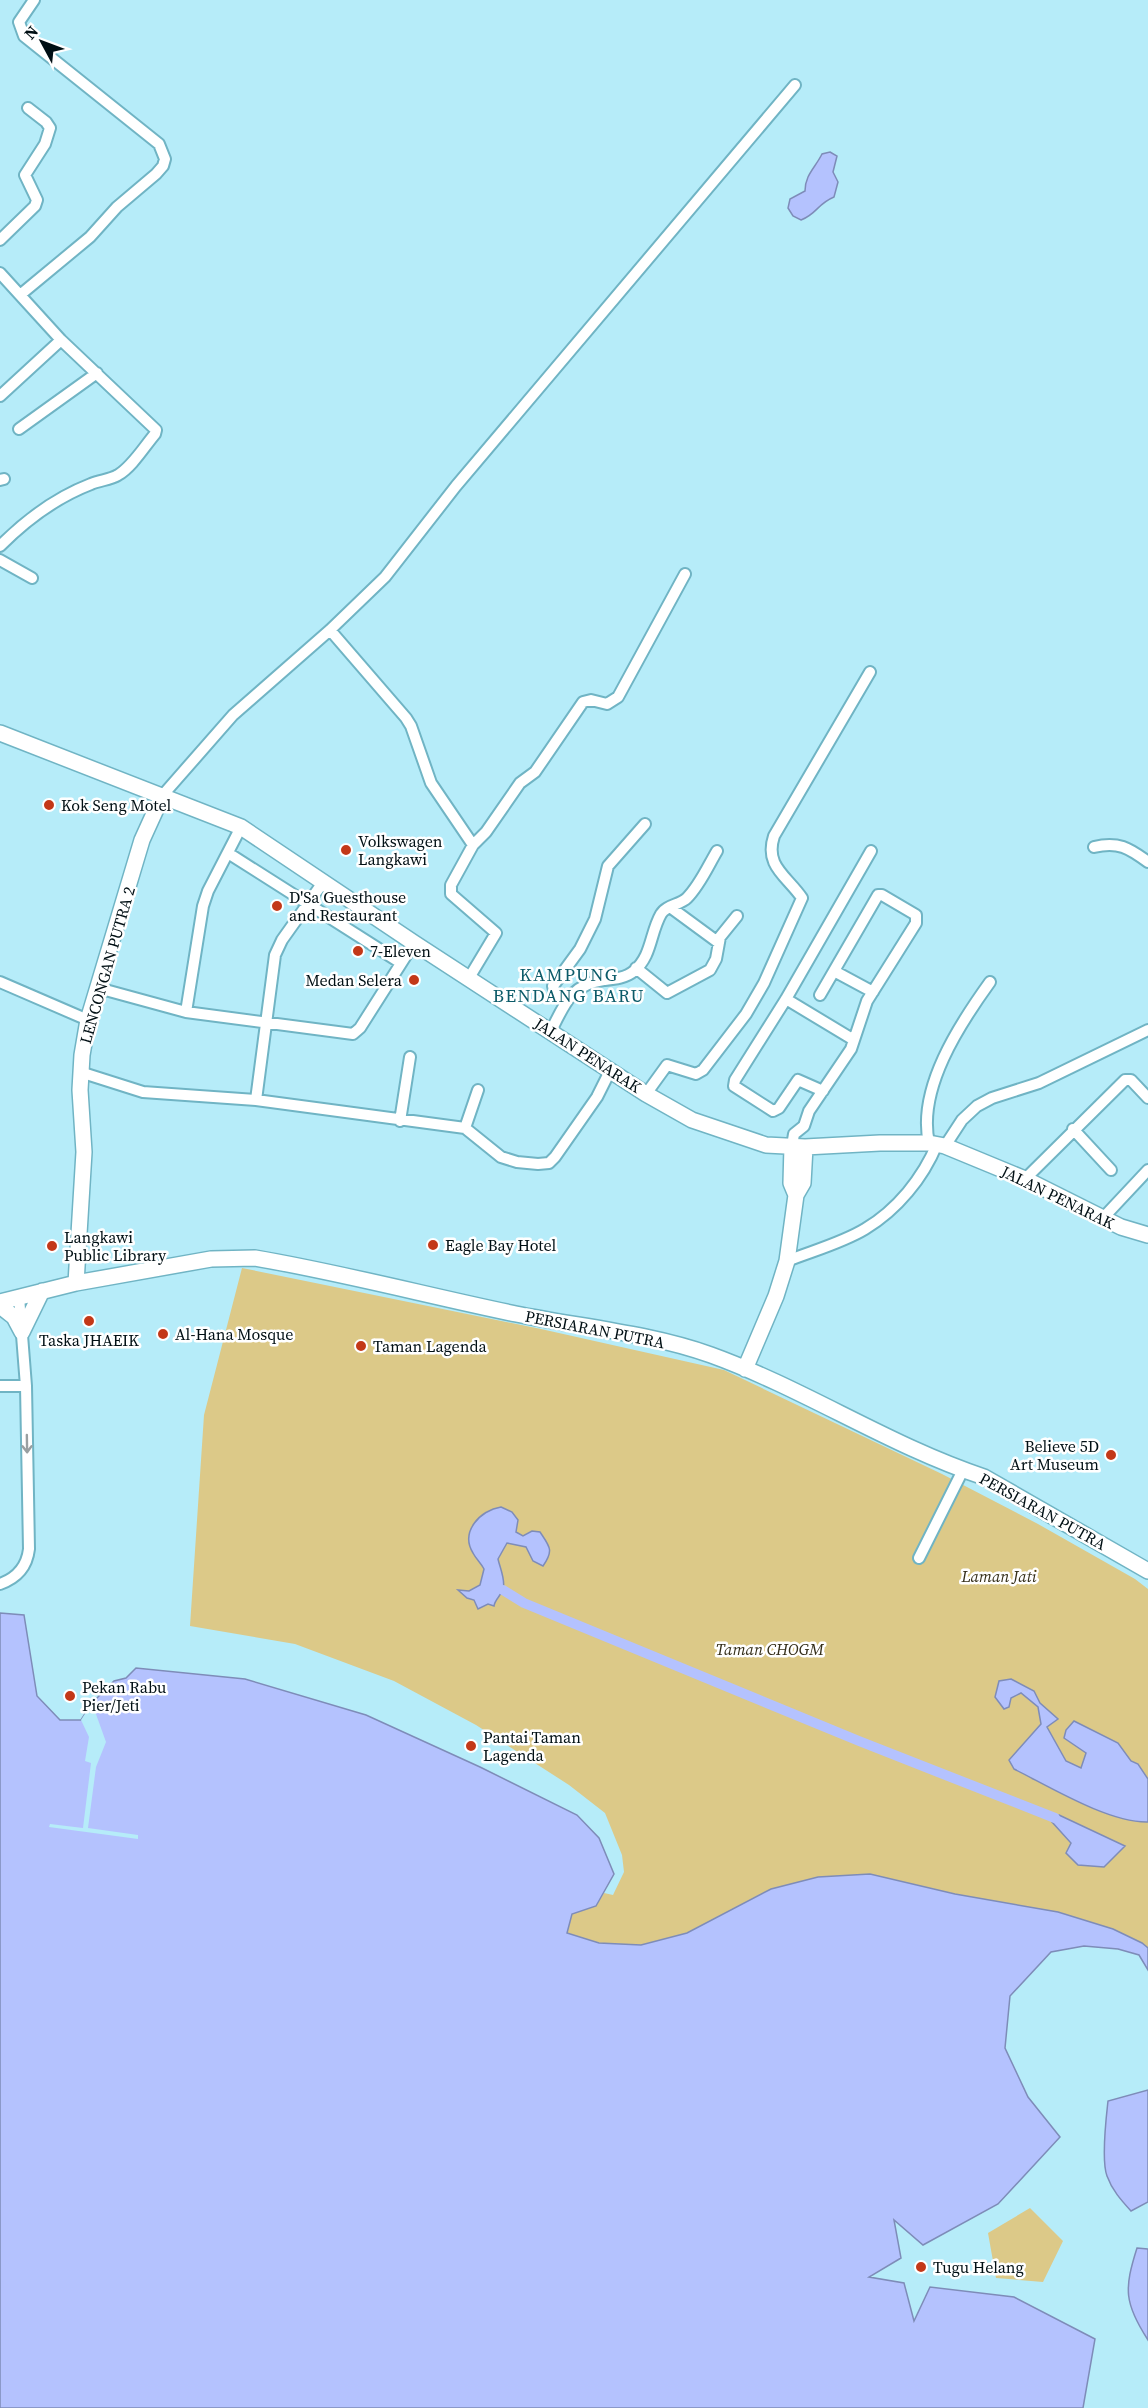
<svg xmlns="http://www.w3.org/2000/svg" width="1148" height="2408" font-family="'Source Serif 4',serif">
<style>
.green{fill:#dcc988}
.water{fill:#b4c2fe;stroke:#7e8cb8;stroke-width:1.5}
.pier{fill:#b6ecf9}
.lines{fill:none;stroke-linecap:round;stroke-linejoin:round}
.canal{stroke:#b4c2fe;stroke-width:10}
.street-casing{stroke:#70b4c4;stroke-width:14}
.secondary-casing{stroke:#70b4c4;stroke-width:18}
.street{stroke:#fff;stroke-width:10}
.secondary{stroke:#fff;stroke-width:15}
.oneway{stroke:#999fa1}
.poi-dot{fill:#c33818;stroke:#fff;stroke-width:2}
.labels{text-anchor:middle;stroke-width:5;stroke-linejoin:round;paint-order:stroke}
.poi-label{font-size:16px;fill:#000f14;stroke:#fff;text-anchor:start}
.street-label{font-size:16px;fill:#000f14;stroke:#fff}
.park-label{font-size:16px;font-style:italic;fill:#342e19;stroke:#fff}
.neighbourhood-label{font-size:18px;letter-spacing:1.5px;fill:#0c5b69;stroke:#fff}
</style>
<rect width="100%" height="100%" fill="#b6ecf9"/>
<path class="green" d="M 242,1268 L 541,1329 L 724,1370 L 942,1474 L 1038,1524 L 1135,1579 L 1148,1589 L 1148,1948 L 1142,1943 L 1113,1929 L 1058,1913 L 955,1894 L 870,1874 L 771,1889 L 687,1933 L 641,1945 L 599,1943 L 567,1934 L 572,1914 L 596,1906 L 604,1893 L 613,1895 L 624,1872 L 622,1855 L 605,1813 L 569,1785 L 476,1725 L 394,1681 L 295,1644 L 190,1626 L 204,1415 Z
M 1030,2208 L 1063,2241 L 1043,2282 L 996,2278 L 988,2233 Z"/>
<path class="water" d="M 830,152 L 837,156 L 833,172 L 838,182 L 834,197 C 817,204 817,214 801,220 L 793,216 L 788,208 L 790,199 L 805,191 C 805,175 815,168 822,154 Z
M 501,1507 L 512,1512 L 518,1520 L 516,1532 L 523,1536 L 532,1531 L 540,1532 C 550,1547 554,1550 543,1566 L 533,1561 L 526,1547 L 507,1543 L 498,1559 C 500,1568 506,1581 503,1589 C 501,1596 495,1599 494,1606 L 488,1604 L 478,1609 L 474,1600 L 467,1598 L 458,1590 L 469,1591 L 480,1585 L 484,1569 C 481,1563 476,1559 473,1553 C 460,1532 480,1510 501,1507 Z
M 0,1613 L 24,1615 L 37,1696 L 60,1720 L 81,1720 L 92,1703 L 114,1681 L 126,1678 L 136,1668 L 245,1679 L 366,1715 L 480,1767 L 577,1815 L 599,1838 L 614,1874 L 596,1906 L 572,1914 L 567,1933 L 599,1943 L 641,1945 L 687,1933 L 771,1889 L 818,1877 L 870,1874 L 955,1894 L 1058,1912 L 1113,1929 L 1142,1943 L 1148,1948 L 1148,1970 L 1139,1955 L 1118,1949 L 1084,1946 L 1051,1952 L 1010,1996 L 1005,2048 L 1028,2097 L 1060,2137 L 998,2204 L 923,2245 L 894,2220 L 901,2258 L 869,2277 L 904,2283 L 914,2321 L 930,2287 L 1014,2297 L 1095,2339 L 1083,2408 L 0,2408 Z
M 1011,1679 L 1034,1691 L 1040,1703 L 1058,1719 L 1047,1727 L 1066,1761 L 1081,1768 L 1086,1753 L 1064,1738 L 1066,1730 L 1074,1721 L 1118,1743 L 1131,1761 L 1138,1764 L 1148,1779 L 1148,1822 C 1109,1823 1050,1787 1014,1769 L 1009,1760 L 1041,1724 L 1038,1707 L 1021,1693 L 1011,1698 L 1009,1707 L 1004,1709 L 995,1697 L 999,1681 Z
M 1059,1815 L 1125,1846 L 1104,1867 L 1078,1865 L 1066,1853 L 1071,1843 L 1052,1822 Z
M 1148,2090 L 1148,2202 L 1131,2211 C 1121,2200 1112,2190 1107,2176 C 1101,2160 1106,2119 1108,2101 Z
M 1137,2248 L 1148,2249 L 1148,2340 C 1124,2303 1124,2289 1137,2248 Z"/>
<path class="pier" d="M 92,1703 L 106,1742 L 96,1767 L 88,1828 L 138,1835 L 138,1839 L 49,1827 L 50,1824 L 83,1828 L 91,1763 L 85,1761 L 89,1737 L 81,1720 Z"/>
<g class="lines">
<path class="canal" d="M 503,1590 L 524,1603 L 859,1741 L 1055,1818"/>
<defs>
<path id="street" d="M 0,240 L 35,206 L 37,200 L 25,175 L 45,144 L 50,128 L 46,122 L 28,108
M 0,273 L 61,340 L 156,430 L 155,434 C 144,447 132,467 118,475 C 110,480 100,480 91,484 C 57,497 26,520 0,546
M 20,295 L 90,237 L 117,207 L 156,174 L 163,166 L 165,159 L 159,144 L 24,36 L 19,22 L 34,0
M 0,396 L 61,340
M 19,429 L 97,373
M 0,480 L 4,479
M 0,560 L 32,578
M 330,630 L 406,718 L 411,726 L 431,783 L 473,845 L 451,885 L 451,894 L 496,933 L 469,978
M 162,796 L 233,715 L 330,630 L 385,577 L 456,486 L 795,85
M 473,845 L 486,832 L 520,783 L 535,772 L 583,702 L 591,700 L 607,704 L 618,697 L 685,574
M 1094,847 C 1118,841 1129,848 1148,862
M 228,853 L 401,963
M 670,907 L 719,943
M 636,968 L 667,993 L 710,970 L 716,959 L 720,937 L 737,916
M 834,971 L 873,992
M 0,982 L 88,1020
M 98,988 L 186,1012 L 353,1034 L 360,1028 L 414,943
M 786,999 L 854,1040
M 566,1002 L 555,994 L 553,986 L 580,949 L 595,919 L 608,866 L 645,824
M 186,1012 L 203,906 L 208,891 L 241,827
M 551,1031 C 564,1005 571,984 604,980 C 614,979 626,978 634,971 C 652,956 650,933 661,914 C 666,905 680,905 687,898 C 700,885 708,866 717,851
M 80,1072 L 143,1092 L 256,1100 L 465,1128 L 501,1157 L 517,1162 L 538,1164 L 549,1163 L 555,1157 L 597,1097 L 611,1069
M 823,1091 L 798,1080 L 779,1108 L 773,1111 L 734,1086 L 735,1080 L 786,999 L 871,851
M 646,1094 L 667,1065 L 696,1074 L 703,1070 L 746,1014 L 764,983 L 802,898 C 787,876 764,866 774,836 L 870,672
M 256,1100 L 275,955 L 282,940 L 324,881
M 400,1121 L 410,1057
M 465,1128 L 478,1090
M 1073,1129 L 1111,1170
M 929,1143 C 917,1089 959,1025 990,982
M 792,1146 L 794,1134 L 804,1126 L 809,1111 L 851,1049 L 867,1001 L 916,923 L 916,915 L 882,895 L 878,895 L 820,995
M 945,1146 L 962,1120 L 977,1106 L 992,1098 L 1039,1083 L 1148,1030
M 1025,1179 L 1125,1080 L 1131,1080 L 1148,1098
M 1103,1218 L 1148,1170
M 787,1261 C 812,1251 842,1243 865,1229 C 897,1210 923,1178 937,1144
M 0,1386 L 26,1386
M 919,1558 L 963,1470
M 0,1584 C 17,1578 27,1566 29,1549 L 26,1386 L 19,1297"/>
<path id="secondary" d="M 0,733 L 241,827 L 414,943 L 646,1094 L 692,1120 L 766,1145 L 805,1147 L 880,1143 L 929,1143 L 945,1146 L 1025,1179 L 1121,1227 L 1148,1235
M 796,1195 L 803,1183 L 805,1147
M 76,1283 L 84,1152 L 80,1090 L 82,1055 L 88,1020 L 142,840 L 162,796
M 0,1302 L 76,1283 L 211,1259 L 255,1258 C 343,1273 429,1296 516,1314 C 581,1327 649,1333 711,1355 C 805,1389 890,1446 984,1477 L 1148,1571
M 0,1306 L 14,1317 L 22,1332
M 22,1332 L 42,1291
M 745,1369 L 776,1296 L 787,1261 L 796,1195 L 791,1183 L 792,1146"/>
</defs>
<use href="#street" class="street-casing"/>
<use href="#secondary" class="secondary-casing"/>
<use href="#street" class="street"/>
<use href="#secondary" class="secondary"/>
</g>
<defs><path id="oneway-shaft" d="M-6 0H5M1.5-3L5.5 0L1.5 3" fill="none" stroke-width="1.6" stroke-linecap="round" stroke-linejoin="round" transform="scale(1.5)"/></defs>
<use class="oneway" href="#oneway-shaft" transform="translate(27 1444) rotate(89)"/>
<g class="poi-dot">
<circle cx="49" cy="805" r="6"/>
<circle cx="346" cy="850" r="6"/>
<circle cx="277" cy="906" r="6"/>
<circle cx="358" cy="951" r="6"/>
<circle cx="414" cy="980" r="6"/>
<circle cx="433" cy="1245" r="6"/>
<circle cx="52" cy="1246" r="6"/>
<circle cx="89" cy="1321" r="6"/>
<circle cx="163" cy="1334" r="6"/>
<circle cx="361" cy="1346" r="6"/>
<circle cx="1111" cy="1455" r="6"/>
<circle cx="70" cy="1696" r="6"/>
<circle cx="471" cy="1746" r="6"/>
<circle cx="921" cy="2267" r="6"/>
</g>
<g class="labels">
<g class="poi-label">
<text x="61" y="811">Kok Seng Motel</text>
<text x="358" y="847">Volkswagen<tspan x="358" dy="18">Langkawi</tspan></text>
<text x="289" y="903">D'Sa Guesthouse<tspan x="289" dy="18">and Restaurant</tspan></text>
<text x="370" y="957">7-Eleven</text>
<text x="402" y="986" text-anchor="end">Medan Selera</text>
<text x="64" y="1243">Langkawi<tspan x="64" dy="18">Public Library</tspan></text>
<text x="445" y="1251">Eagle Bay Hotel</text>
<text x="175" y="1340">Al-Hana Mosque</text>
<text x="89" y="1346" text-anchor="middle">Taska JHAEIK</text>
<text x="373" y="1352">Taman Lagenda</text>
<text x="1099" y="1452" text-anchor="end">Believe 5D<tspan x="1099" dy="18">Art Museum</tspan></text>
<text x="82" y="1693">Pekan Rabu<tspan x="82" dy="18">Pier/Jeti</tspan></text>
<text x="483" y="1743">Pantai Taman<tspan x="483" dy="18">Lagenda</tspan></text>
<text x="933" y="2273">Tugu Helang</text>
</g>
<g class="street-label">
<text transform="translate(107 965) rotate(-74)" y="6">LENCONGAN PUTRA 2</text>
<text transform="translate(588 1055) rotate(33)" y="6">JALAN PENARAK</text>
<text transform="translate(1058 1197) rotate(26)" y="6">JALAN PENARAK</text>
<text transform="translate(595 1329) rotate(11)" y="6">PERSIARAN PUTRA</text>
<text transform="translate(1043 1511) rotate(29)" y="6">PERSIARAN PUTRA</text>
</g>
<g class="park-label">
<text x="999" y="1582">Laman Jati</text>
<text x="770" y="1655">Taman CHOGM</text>
</g>
<g class="neighbourhood-label">
<text x="569" y="981">KAMPUNG<tspan x="569" dy="21">BENDANG BARU</tspan></text>
</g>
</g>
<g transform="translate(42 42) rotate(311)" stroke="#ffffff" stroke-width="4.5" paint-order="stroke">
<path d="M0-4.5L10 22L0 15L-10 22Z" fill="#000f14"/>
<text y="-9" font-size="16" font-weight="bold" text-anchor="middle" fill="#000f14">N</text>
</g>
</svg>
